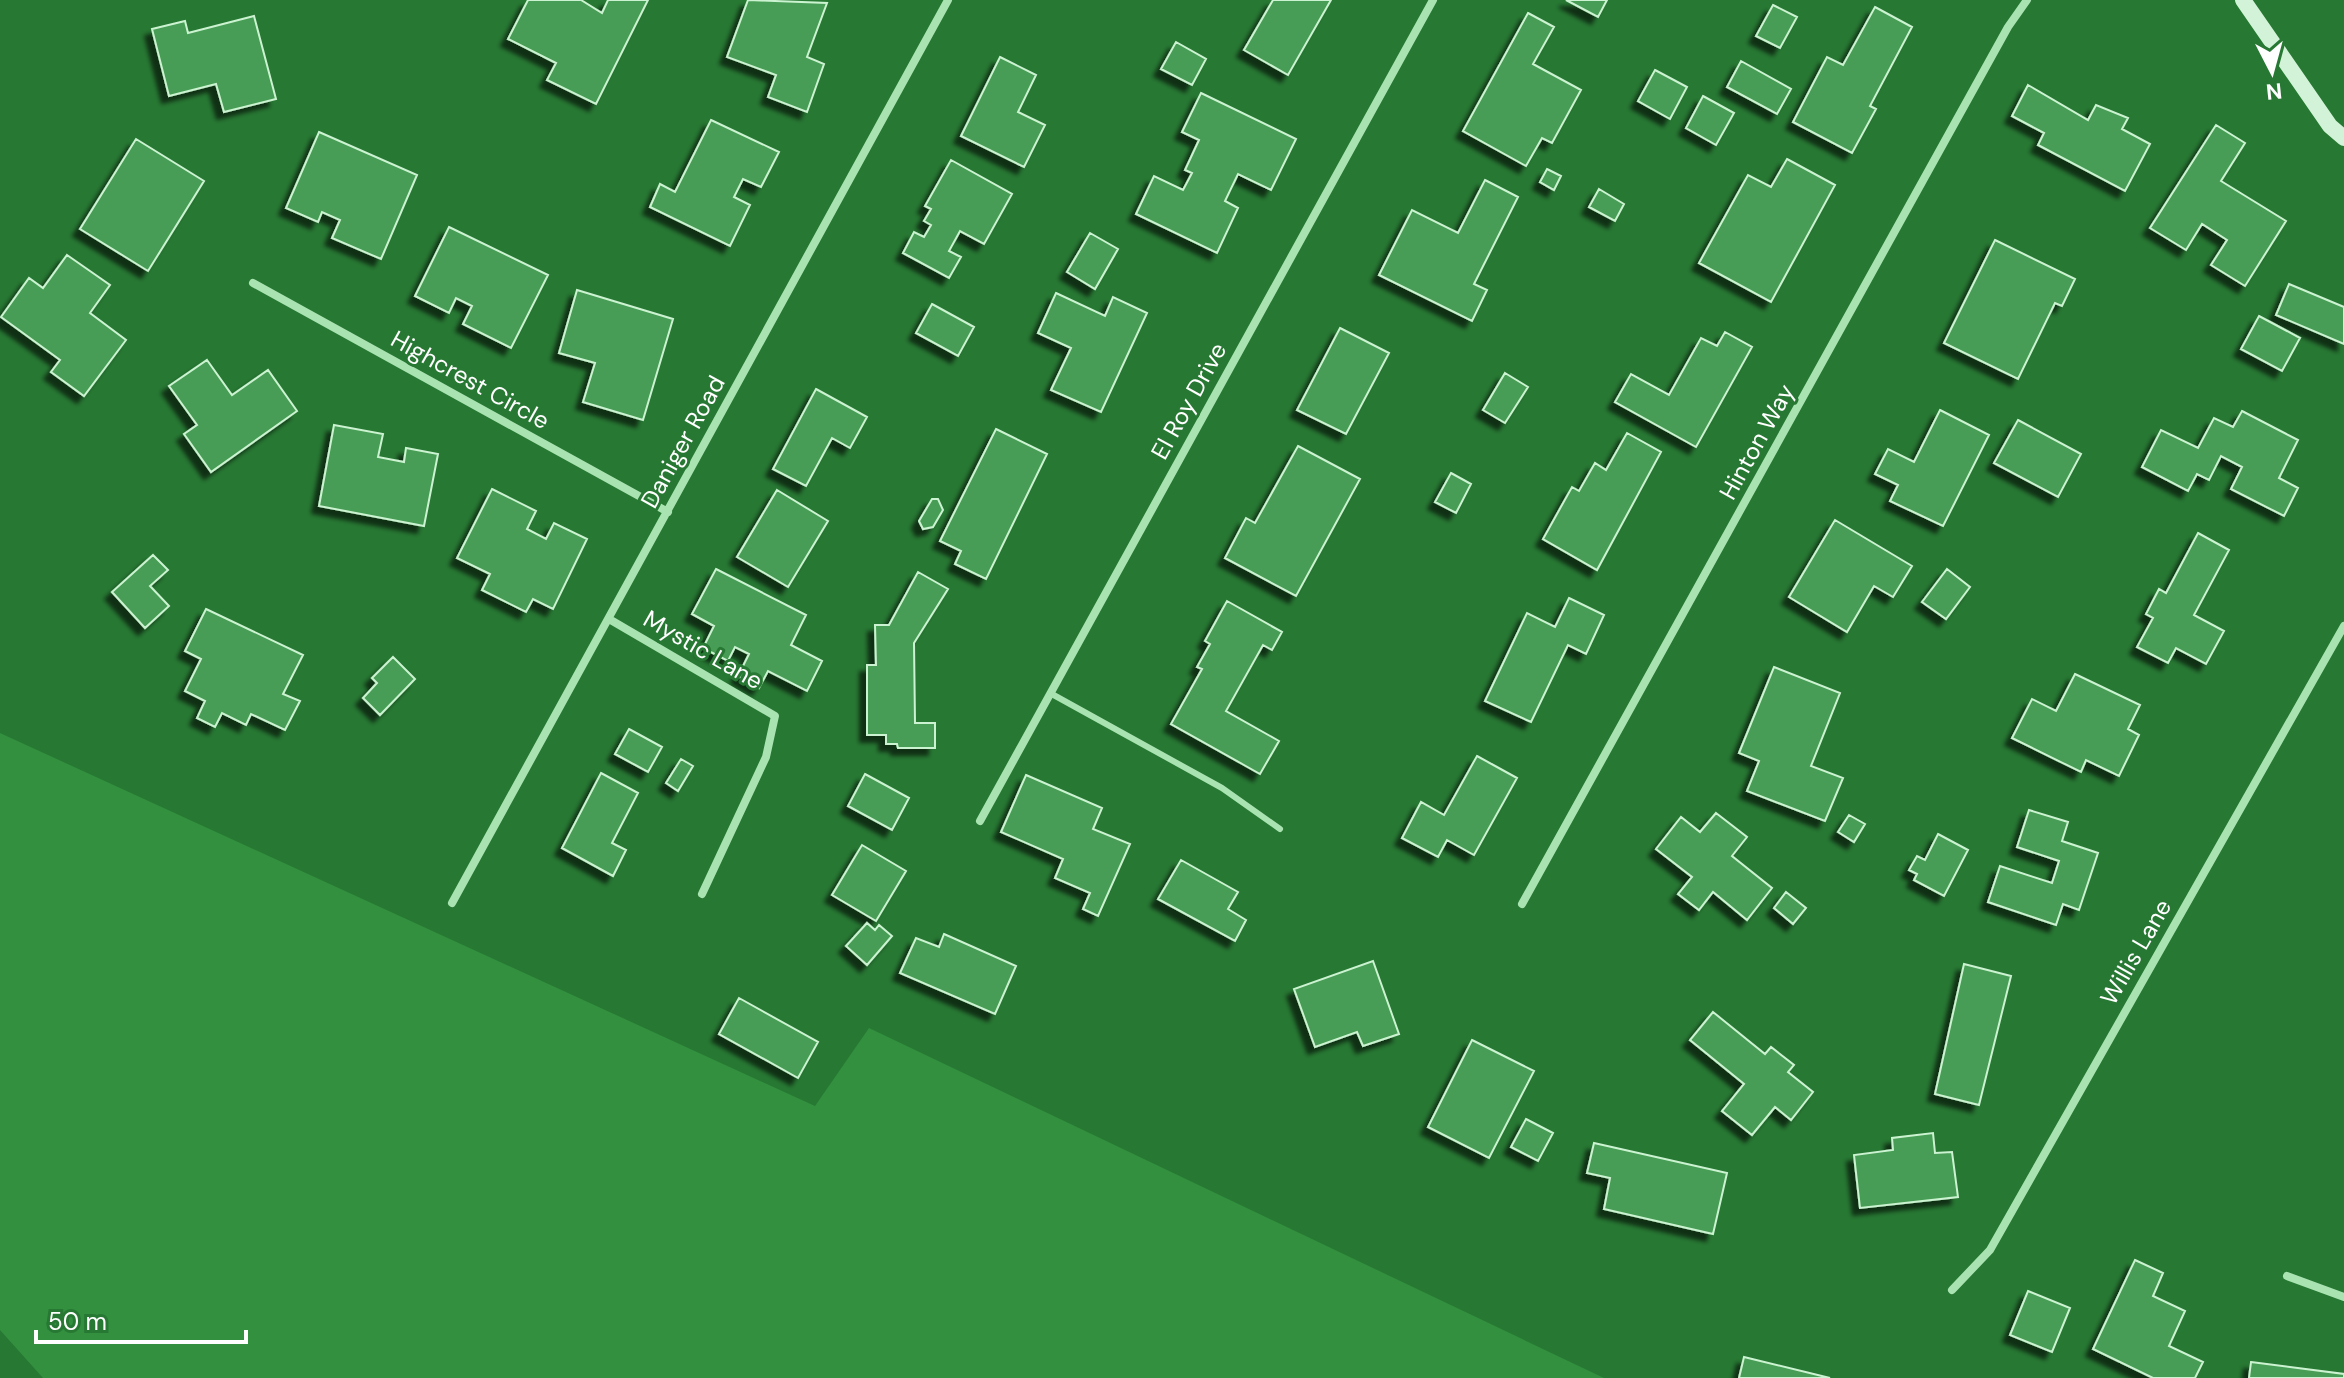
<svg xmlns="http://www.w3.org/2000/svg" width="2344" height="1378" font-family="'DM Sans',sans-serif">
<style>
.grass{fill:#32903f}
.building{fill:#479d54;stroke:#ccf3d1;stroke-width:2;filter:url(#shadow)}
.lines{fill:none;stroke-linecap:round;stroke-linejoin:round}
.service{stroke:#a9e3b1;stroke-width:6}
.minor{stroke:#a9e3b1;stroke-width:8}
.secondary{stroke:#d2f3d7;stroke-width:16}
.labels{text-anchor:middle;stroke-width:6;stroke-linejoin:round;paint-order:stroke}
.street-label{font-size:24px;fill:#fff;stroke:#277833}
</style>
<defs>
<filter id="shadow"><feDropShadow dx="-7" dy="7" stdDeviation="2" flood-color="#0009"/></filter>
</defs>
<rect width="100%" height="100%" fill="#277833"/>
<path class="grass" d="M 0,733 L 815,1106 L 869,1028 L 1604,1378 L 43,1378 L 0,1330 Z"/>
<path class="building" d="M 528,0 L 581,0 L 602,13 L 608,0 L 648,0 L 596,104 L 547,80 L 556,63 L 508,39 Z
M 748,0 L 827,3 L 807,57 L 824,64 L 807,112 L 768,97 L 776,75 L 727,57 Z
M 1273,0 L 1331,0 L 1288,75 L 1244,50 Z
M 1566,0 L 1607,0 L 1598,17 Z
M 1773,5 L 1797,17 L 1780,48 L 1756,36 Z
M 1875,7 L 1912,27 L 1870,106 L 1876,109 L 1852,153 L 1793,122 L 1827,57 L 1843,65 Z
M 1528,13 L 1554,27 L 1533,64 L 1581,90 L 1552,143 L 1542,138 L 1526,166 L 1463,131 Z
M 254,16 L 276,99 L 224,112 L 216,84 L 169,96 L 152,29 L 185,21 L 188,33 Z
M 1176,42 L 1206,59 L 1192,85 L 1161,69 Z
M 1000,57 L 1036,75 L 1018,112 L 1045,125 L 1024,167 L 961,136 Z
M 1741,61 L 1791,89 L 1777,114 L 1727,87 Z
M 1655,70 L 1687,87 L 1670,119 L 1638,101 Z
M 2028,85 L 2088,120 L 2096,105 L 2128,118 L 2122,129 L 2150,144 L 2125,191 L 2038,145 L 2044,133 L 2012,116 Z
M 1201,93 L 1296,139 L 1271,190 L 1238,174 L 1225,201 L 1238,208 L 1217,253 L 1136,214 L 1154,176 L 1183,190 L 1192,173 L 1185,170 L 1199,140 L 1182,132 Z
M 1703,96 L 1734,113 L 1716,145 L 1686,128 Z
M 711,120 L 779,152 L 761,187 L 743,179 L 734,197 L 750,205 L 730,246 L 650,207 L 660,184 L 675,192 Z
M 2216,125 L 2245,143 L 2221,181 L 2286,221 L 2245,286 L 2211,265 L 2227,240 L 2202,224 L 2186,250 L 2150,228 Z
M 319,132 L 417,175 L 381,259 L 332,238 L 340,220 L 322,212 L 318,222 L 286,208 Z
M 136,139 L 204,181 L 148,271 L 80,229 Z
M 1787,159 L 1835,185 L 1771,302 L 1699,263 L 1748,175 L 1771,187 Z
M 951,160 L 1012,194 L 984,244 L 960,231 L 949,251 L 961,257 L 949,278 L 903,253 L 914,232 L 924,237 L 931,225 L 924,221 L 931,209 L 925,206 Z
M 1547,169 L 1561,176 L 1554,190 L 1540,182 Z
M 1485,180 L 1518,197 L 1474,284 L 1487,290 L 1472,321 L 1379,275 L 1412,210 L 1458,233 Z
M 1599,189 L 1624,204 L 1615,221 L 1589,207 Z
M 449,227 L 548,275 L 511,348 L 463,324 L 472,306 L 456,298 L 449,313 L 415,296 Z
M 1090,233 L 1118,249 L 1095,289 L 1067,272 Z
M 1995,240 L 2075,279 L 2062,306 L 2055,303 L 2018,379 L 1944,343 Z
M 67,255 L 110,285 L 90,313 L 126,340 L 84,396 L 51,372 L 60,360 L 1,317 L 29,278 L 43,288 Z
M 2289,284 L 2344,307 L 2344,344 L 2276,315 Z
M 577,290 L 673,319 L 643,420 L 583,402 L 595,363 L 559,353 Z
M 1056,293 L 1105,316 L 1113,297 L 1147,313 L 1101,412 L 1051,390 L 1071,348 L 1038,333 Z
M 932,304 L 974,327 L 958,356 L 916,333 Z
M 2259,316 L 2300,338 L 2282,371 L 2241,349 Z
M 1340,328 L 1389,353 L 1346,434 L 1297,410 Z
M 1725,332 L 1752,347 L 1696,447 L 1615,402 L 1631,374 L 1669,395 L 1701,338 L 1717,346 Z
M 207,360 L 232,395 L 268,370 L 297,411 L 211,472 L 184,434 L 197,425 L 169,386 Z
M 1505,373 L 1528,387 L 1505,423 L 1483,410 Z
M 816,389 L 867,417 L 850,448 L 832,438 L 806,486 L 773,469 Z
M 1940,410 L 1989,435 L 1943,526 L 1890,501 L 1898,485 L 1875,474 L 1888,449 L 1914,462 Z
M 2242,411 L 2298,440 L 2279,478 L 2298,488 L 2284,516 L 2231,489 L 2242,467 L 2221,456 L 2209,480 L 2197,474 L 2188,491 L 2142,467 L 2161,430 L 2198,448 L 2214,418 L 2233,427 Z
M 2018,420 L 2081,454 L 2058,497 L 1994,463 Z
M 334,425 L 383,434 L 378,457 L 404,462 L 406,448 L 438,454 L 424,526 L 319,506 Z
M 996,429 L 1047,454 L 986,579 L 955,564 L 961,551 L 940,541 Z
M 1627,433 L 1661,452 L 1597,570 L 1543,539 L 1572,487 L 1579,491 L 1595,463 L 1606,470 Z
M 1298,446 L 1360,479 L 1296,596 L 1225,558 L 1246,518 L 1255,523 Z
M 1451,473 L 1471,484 L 1456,513 L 1435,502 Z
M 492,489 L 536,511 L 527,529 L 546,539 L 554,523 L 587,539 L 553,609 L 533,599 L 526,612 L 482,590 L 490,574 L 457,558 Z
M 777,490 L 828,521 L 788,587 L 737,557 Z
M 932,499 L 938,499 L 943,510 L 933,527 L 923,529 L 919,521 Z
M 1835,520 L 1912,566 L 1893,597 L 1874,586 L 1847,632 L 1789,597 Z
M 2198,533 L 2229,550 L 2194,615 L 2224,631 L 2206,664 L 2176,648 L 2168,663 L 2137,647 L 2153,618 L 2146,614 L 2159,589 L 2166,593 Z
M 153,555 L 168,570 L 150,586 L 169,606 L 145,628 L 112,592 Z
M 716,569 L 806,615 L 791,645 L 822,661 L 807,691 L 768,671 L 759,688 L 738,676 L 749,654 L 735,647 L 728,661 L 703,648 L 714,626 L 692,614 Z
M 1947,569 L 1970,587 L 1946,619 L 1922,602 Z
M 918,572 L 948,589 L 914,643 L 915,723 L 935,723 L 935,748 L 898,748 L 897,744 L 886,744 L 886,735 L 867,735 L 867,665 L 876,665 L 875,625 L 889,625 Z
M 1569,598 L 1604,615 L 1586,654 L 1568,645 L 1531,722 L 1485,701 L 1527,613 L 1555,627 Z
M 1227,601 L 1282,632 L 1272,650 L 1263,645 L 1226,711 L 1279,741 L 1260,774 L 1171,724 L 1202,669 L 1197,667 L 1210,644 L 1205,641 Z
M 206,609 L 303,655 L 283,694 L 300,701 L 285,730 L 251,714 L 246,725 L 222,713 L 215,727 L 197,718 L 205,701 L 185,691 L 201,659 L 185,651 Z
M 393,657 L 415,679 L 380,715 L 363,698 L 377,683 L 372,678 Z
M 1774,667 L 1840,693 L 1811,766 L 1843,778 L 1825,821 L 1747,791 L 1759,761 L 1739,753 Z
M 2075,674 L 2140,705 L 2128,729 L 2139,735 L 2119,776 L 2086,760 L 2081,772 L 2012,738 L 2032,699 L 2056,711 Z
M 629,729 L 662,747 L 648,772 L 615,754 Z
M 1477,756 L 1517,778 L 1474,855 L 1447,840 L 1438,857 L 1402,838 L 1421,802 L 1444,815 Z
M 681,759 L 693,766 L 678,791 L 666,783 Z
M 601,773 L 638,793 L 612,843 L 626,850 L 613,876 L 562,848 Z
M 865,774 L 909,798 L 892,830 L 848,806 Z
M 1026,775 L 1102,808 L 1093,829 L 1130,844 L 1098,916 L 1083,909 L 1090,893 L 1055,878 L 1063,859 L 1001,832 Z
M 2029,810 L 2068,822 L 2062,841 L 2098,853 L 2079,910 L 2063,904 L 2056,925 L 1988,902 L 2000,866 L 2052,883 L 2059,861 L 2017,847 Z
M 1716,813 L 1747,837 L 1732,856 L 1772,888 L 1747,920 L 1713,892 L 1699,910 L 1678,894 L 1692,877 L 1656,849 L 1681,817 L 1700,832 Z
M 1849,815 L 1865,824 L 1854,842 L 1838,832 Z
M 1938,834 L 1968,850 L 1944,896 L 1914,880 L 1917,874 L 1909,870 L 1917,856 L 1925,860 Z
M 862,845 L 906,871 L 876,921 L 832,895 Z
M 1181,860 L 1238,892 L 1228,909 L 1246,920 L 1235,941 L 1158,899 Z
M 1786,892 L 1806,908 L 1793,924 L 1774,908 Z
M 867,923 L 875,930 L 879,925 L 892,936 L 867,965 L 846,946 Z
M 944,934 L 1016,966 L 995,1014 L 900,973 L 916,938 L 939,947 Z
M 1373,961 L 1399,1034 L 1363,1046 L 1357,1032 L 1315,1047 L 1294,989 Z
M 1964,964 L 2011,976 L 1979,1105 L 1935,1094 Z
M 739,998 L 818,1042 L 798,1078 L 719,1034 Z
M 1713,1012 L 1765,1054 L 1771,1047 L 1794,1065 L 1788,1072 L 1813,1092 L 1791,1120 L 1775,1107 L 1752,1135 L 1722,1111 L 1744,1084 L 1690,1040 Z
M 1472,1040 L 1534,1071 L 1489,1158 L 1428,1127 Z
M 1526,1119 L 1553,1133 L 1538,1161 L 1511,1147 Z
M 1933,1133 L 1935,1153 L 1952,1152 L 1958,1197 L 1860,1208 L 1854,1155 L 1893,1150 L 1892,1138 Z
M 1594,1143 L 1727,1173 L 1713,1234 L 1604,1209 L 1610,1178 L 1587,1173 Z
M 2135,1260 L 2163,1273 L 2153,1296 L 2185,1311 L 2169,1346 L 2203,1362 L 2195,1378 L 2153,1378 L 2093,1349 Z
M 2028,1291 L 2070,1308 L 2052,1352 L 2010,1335 Z
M 1744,1357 L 1830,1378 L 1739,1378 Z
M 2251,1362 L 2344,1374 L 2344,1378 L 2249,1378 Z"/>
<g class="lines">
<path class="service" d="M 1050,693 L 1222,788 L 1280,829"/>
<path class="minor" d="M 253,283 L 668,512
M 609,619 L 775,716 L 766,757 L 702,894
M 980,821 L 1433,0
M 452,903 L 948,0
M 1522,904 L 2008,27 L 2027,0
M 2287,1276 L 2344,1297
M 1952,1290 L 1990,1250 L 2344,626"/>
<path class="secondary" d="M 2243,0 L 2330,126 L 2344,138"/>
</g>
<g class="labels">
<g class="street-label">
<text transform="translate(470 380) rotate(29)" y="8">Highcrest Circle</text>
<text transform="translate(1189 401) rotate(-61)" y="8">El Roy Drive</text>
<text transform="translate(683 442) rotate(-61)" y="8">Daniger Road</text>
<text transform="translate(1757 442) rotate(-61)" y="8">Hinton Way</text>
<text transform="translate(703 650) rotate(30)" y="8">Mystic Lane</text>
<text transform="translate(2136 952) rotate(-60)" y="8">Willis Lane</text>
</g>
</g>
<g transform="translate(2272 72) rotate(174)" stroke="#277833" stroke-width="6" paint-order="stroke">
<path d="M0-6L14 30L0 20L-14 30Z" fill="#ffffff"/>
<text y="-12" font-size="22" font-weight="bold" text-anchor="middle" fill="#ffffff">N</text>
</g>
<path d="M36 1330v12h210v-12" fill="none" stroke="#ffffff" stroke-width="4"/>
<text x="48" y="1330" font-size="24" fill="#ffffff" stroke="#277833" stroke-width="6" paint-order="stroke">50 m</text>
</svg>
